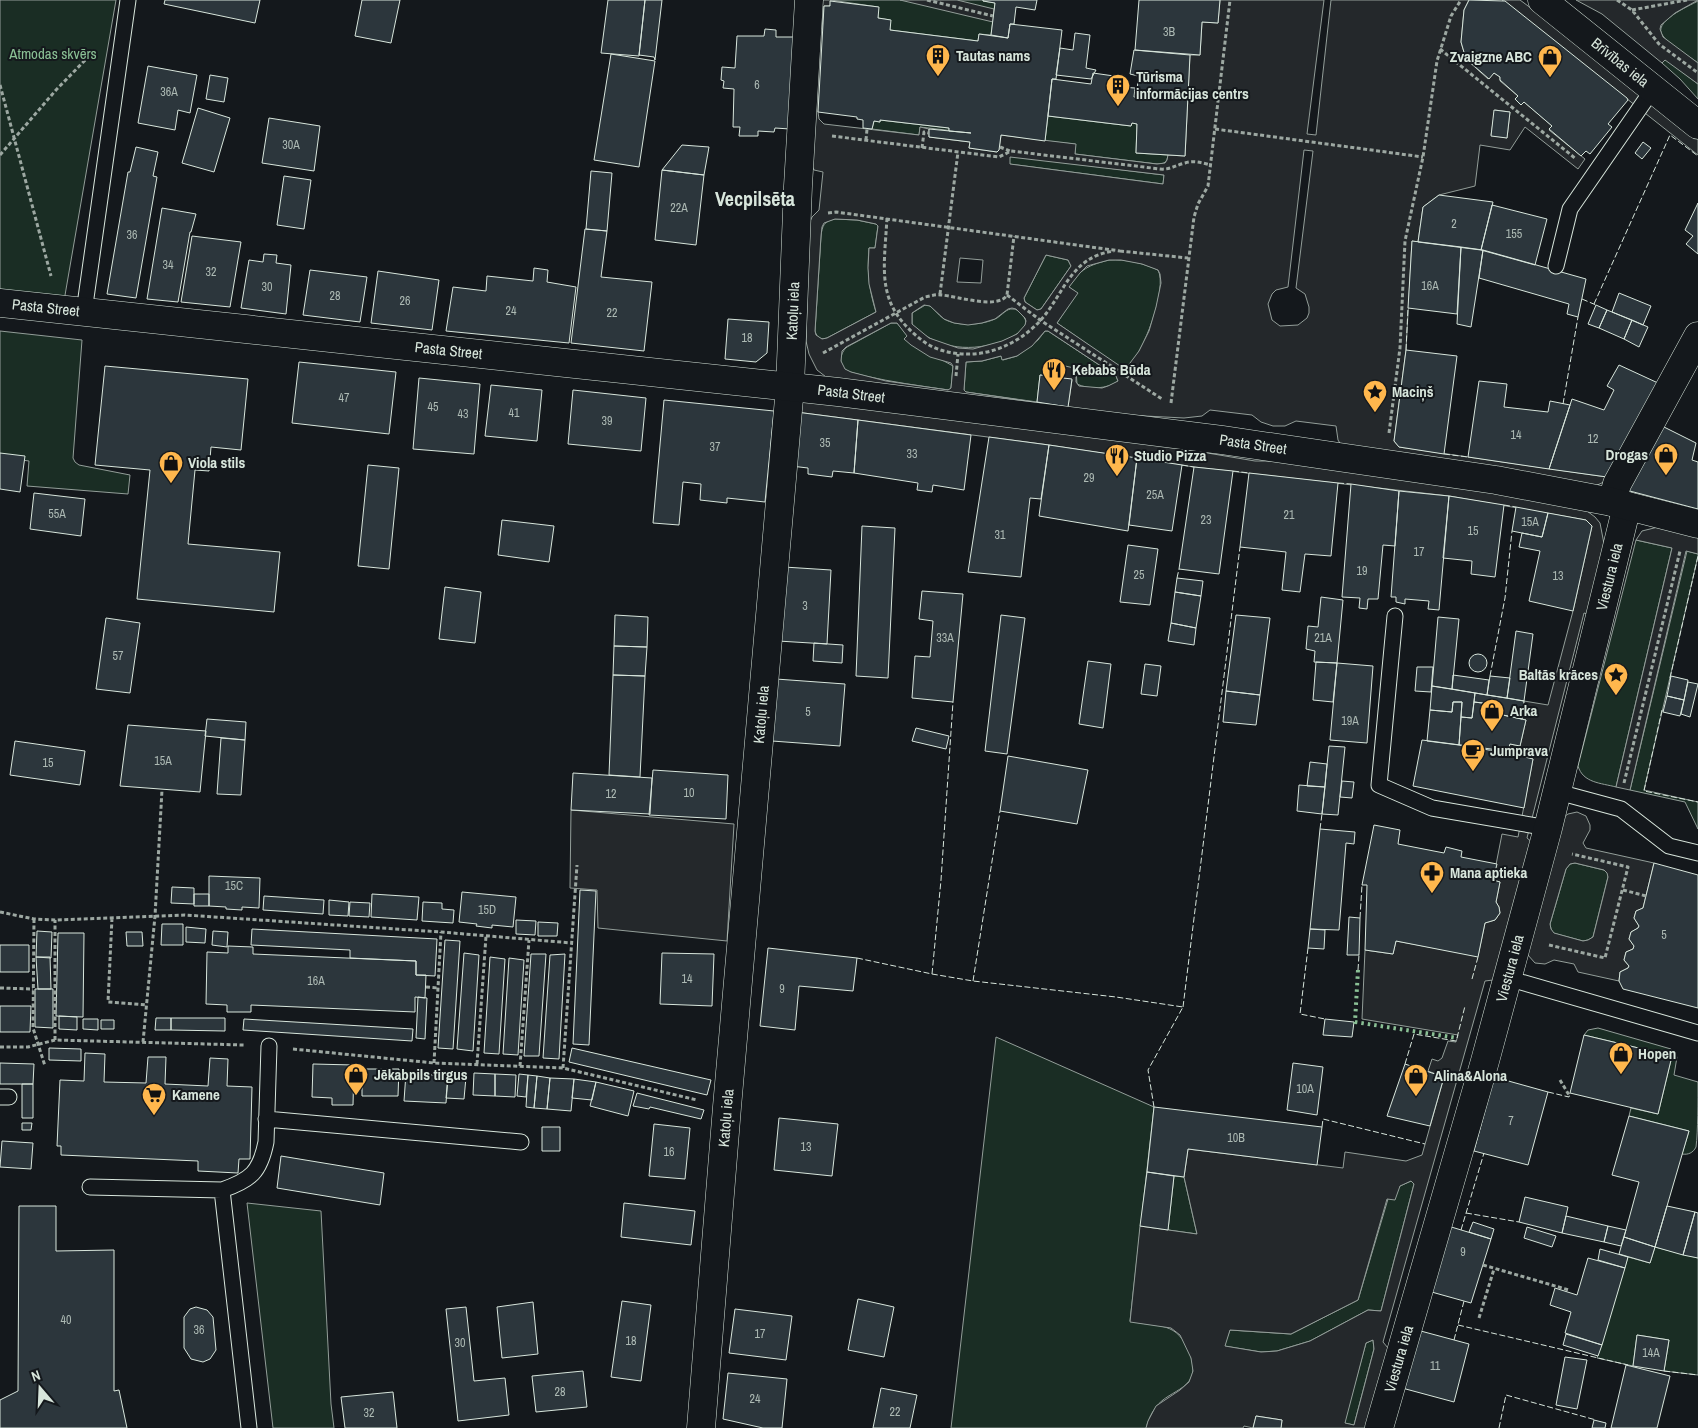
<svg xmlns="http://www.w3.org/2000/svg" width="1698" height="1428" font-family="'Archivo Narrow',sans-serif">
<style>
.green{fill:#1a2d24;stroke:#939e99}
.parking{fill:#24282b;stroke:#939e99;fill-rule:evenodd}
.building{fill:#2c363c;stroke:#d8e6dc}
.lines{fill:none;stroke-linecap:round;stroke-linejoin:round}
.service-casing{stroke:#d8e6dc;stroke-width:17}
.minor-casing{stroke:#d8e6dc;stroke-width:29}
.secondary-casing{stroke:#d8e6dc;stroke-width:29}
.path{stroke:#9da8a2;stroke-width:3;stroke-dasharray:4 2.5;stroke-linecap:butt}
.service{stroke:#14181c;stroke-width:15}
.minor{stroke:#14181c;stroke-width:28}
.secondary{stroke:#14181c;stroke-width:28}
.hedge{stroke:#8ac095;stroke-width:4;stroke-dasharray:2.5 4;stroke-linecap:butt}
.fence{stroke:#d8e6dc;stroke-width:1;stroke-dasharray:6 2.5;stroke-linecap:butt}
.labels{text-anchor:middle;stroke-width:4;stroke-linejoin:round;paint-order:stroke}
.number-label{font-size:12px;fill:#adbab4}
.park-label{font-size:15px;fill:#8ac095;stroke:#14181c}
.poi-label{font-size:15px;font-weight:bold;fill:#d8e6dc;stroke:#14181c;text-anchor:start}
.street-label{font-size:15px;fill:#d8e6dc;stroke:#14181c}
.district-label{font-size:20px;font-weight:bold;fill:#d8e6dc;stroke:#14181c}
</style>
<rect width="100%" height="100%" fill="#14181c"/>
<path class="green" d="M 0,0 L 116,0 L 64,301 L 0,293 Z
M 831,0 L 983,0 L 983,1 L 995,3 L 991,35 L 979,34 L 978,41 L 890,30 L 890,20 L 878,18 L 878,7 Z
M 1698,1 L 1698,63 C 1689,56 1669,45 1663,36 C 1651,22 1689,6 1698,1 Z
M 1665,59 L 1698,84 L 1698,99 L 1680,79 L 1662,63 Z
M 1048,116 L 1131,126 L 1132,123 L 1137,124 L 1136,153 L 1168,155 C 1167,162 1165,164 1157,164 L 1075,154 L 1075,144 L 1045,141 Z
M 880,120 L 949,128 L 949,131 L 971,133 L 920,127 L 919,135 L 872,129 L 874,121 L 880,122 Z
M 1010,156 L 1164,175 L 1163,184 L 1009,164 Z
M 835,219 L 857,220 L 876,224 L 878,226 L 875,248 L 869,248 C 867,271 869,290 876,312 L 827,338 C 821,340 817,338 815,331 L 821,236 C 822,226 824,221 835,219 Z
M 1046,255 L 1068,260 L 1071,266 L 1041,309 L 1037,310 L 1025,302 L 1024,298 Z
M 1109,260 C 1126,259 1143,263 1158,270 C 1168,288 1143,355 1127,367 L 1120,367 L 1057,323 L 1077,293 L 1069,287 C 1080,269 1089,265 1109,260 Z
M 927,304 C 934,308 938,315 944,319 C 958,327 984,325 997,318 C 1002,315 1007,308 1013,309 C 1017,309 1019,312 1022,315 C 1036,328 1007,340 997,343 C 967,352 934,348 912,324 L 912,313 Z
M 891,323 L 897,323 L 908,336 L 904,339 L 953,366 L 951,388 L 949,390 C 920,386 892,382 865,376 C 859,374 851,373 846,370 C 838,364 840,353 847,347 Z
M 0,331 L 82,340 L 73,458 L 75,462 L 79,465 L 130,475 L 128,494 L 27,486 L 29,461 L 0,457 Z
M 1045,331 L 1048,331 L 1116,376 L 1118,381 C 1108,389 1089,390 1077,384 L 1076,370 L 1050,370 L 1049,376 L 1040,375 L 1037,402 L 966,392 L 964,390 L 966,362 L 982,361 L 1001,356 L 1003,360 L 1017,356 L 1038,340 Z
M 1636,540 L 1672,548 L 1616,787 C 1601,783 1583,783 1578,766 Z
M 1687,551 L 1698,554 L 1698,556 L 1644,790 L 1698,802 L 1698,829 L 1685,802 L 1630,790 Z
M 1575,863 L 1604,870 L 1608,873 L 1608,877 L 1593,937 L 1588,940 L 1583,941 L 1553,933 L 1551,929 L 1550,924 L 1566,869 L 1570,864 Z
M 1598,1028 L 1671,1049 L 1677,1057 L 1674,1075 L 1698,1082 C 1698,1099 1698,1132 1696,1147 C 1693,1153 1688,1155 1682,1154 L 1689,1131 L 1629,1116 L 1631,1108 L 1658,1114 L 1672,1056 L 1584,1035 L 1588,1030 Z
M 996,1037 L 1154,1107 L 1130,1321 C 1159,1328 1177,1320 1190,1354 C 1203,1390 1170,1388 1156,1407 C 1151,1413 1148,1421 1146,1428 L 951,1428 Z
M 1174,1176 L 1184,1177 L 1197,1234 L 1168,1230 Z
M 1411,1181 L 1414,1184 L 1381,1311 L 1368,1310 L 1310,1341 L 1277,1351 L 1261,1352 L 1224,1346 L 1230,1330 L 1291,1334 L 1358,1300 L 1388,1199 L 1400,1186 Z
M 247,1203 L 321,1211 L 331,1404 L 334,1428 L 273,1428 Z
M 1655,1247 L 1698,1258 L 1698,1375 L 1664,1371 L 1669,1340 L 1637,1335 L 1633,1366 L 1597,1358 L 1628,1257 L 1650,1263 Z
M 1373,1340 L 1374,1349 L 1354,1425 L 1344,1423 L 1366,1343 Z"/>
<path class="parking" d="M 819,0 L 831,0 L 830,6 L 824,6 L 822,29 L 824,30 L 818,112 L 819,119 L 824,124 L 919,135 L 920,127 L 929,129 L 929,137 L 970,142 L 969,148 L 997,152 L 999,150 L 1001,135 L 1076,144 L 1075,154 L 1157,164 L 1165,163 L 1167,160 L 1168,155 L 1185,156 L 1190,55 L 1200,55 L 1202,22 L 1218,23 L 1220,0 L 1324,0 L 1307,134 L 1316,135 L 1331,0 L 1469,0 L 1464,10 L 1461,42 L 1466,59 L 1488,79 L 1494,73 L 1500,77 L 1500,81 L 1518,96 L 1516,100 L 1521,105 L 1524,102 L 1552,126 L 1549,130 L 1585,159 L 1578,169 L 1525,127 L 1510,150 L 1480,145 L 1475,186 L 1439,195 L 1423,207 L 1418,242 L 1412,241 L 1406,350 L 1394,441 L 1399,447 L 1607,477 L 1604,482 L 1595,486 L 1341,445 L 1338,440 L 1336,426 L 1296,421 L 1285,426 L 1273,426 L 1261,422 L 1252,415 L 1210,410 L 1202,416 L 1184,418 L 1067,412 L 830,380 L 817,370 L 809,354 L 806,341 L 809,224 L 812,217 L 819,210 L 823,172 L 814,170 L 812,166 ZM 1495,110 L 1510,112 L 1507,138 L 1491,135 ZM 1304,150 L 1313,151 L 1296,288 L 1305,294 L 1309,307 L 1309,313 L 1307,318 L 1298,325 L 1280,326 L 1272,320 L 1268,304 L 1272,294 L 1276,290 L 1288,287 ZM 1010,157 L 1164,175 L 1163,184 L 1010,164 ZM 835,219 L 857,220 L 876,224 L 878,226 L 875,248 L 869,248 L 868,268 L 869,284 L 876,312 L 827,338 L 822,339 L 816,335 L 815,331 L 821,236 L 822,227 L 824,223 ZM 1046,255 L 1068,260 L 1071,266 L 1041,309 L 1037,310 L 1025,302 L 1024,298 ZM 960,258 L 983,260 L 981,283 L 957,282 ZM 1109,260 L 1121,260 L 1142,264 L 1158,270 L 1160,274 L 1161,283 L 1156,307 L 1149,331 L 1139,351 L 1127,367 L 1120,366 L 1057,323 L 1078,293 L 1069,287 L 1080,273 L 1087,266 ZM 924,305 L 930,306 L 944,319 L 954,323 L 968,325 L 982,323 L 995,319 L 1008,309 L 1012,308 L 1016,309 L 1025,318 L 1026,321 L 1025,325 L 1017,334 L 1002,341 L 973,349 L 958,348 L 929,338 L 912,324 L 912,313 ZM 891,323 L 897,323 L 907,336 L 904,339 L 911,345 L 930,357 L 951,363 L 953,366 L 951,388 L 948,390 L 886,381 L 851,372 L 845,369 L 841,361 L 842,351 L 846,347 ZM 1045,331 L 1048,331 L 1116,376 L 1118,381 L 1108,386 L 1102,388 L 1079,386 L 1076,382 L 1076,370 L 1074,368 L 1052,363 L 1050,370 L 1063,373 L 1063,378 L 1072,380 L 1068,407 L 966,392 L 964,390 L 966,362 L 982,361 L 1001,356 L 1002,360 L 1017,356 L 1032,346 Z
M 900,0 L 957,0 L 994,9 L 993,22 Z
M 1502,0 L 1520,0 L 1642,91 L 1698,138 L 1698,155 Z
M 1576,0 L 1698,0 L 1675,13 L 1661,25 L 1660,29 L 1663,37 L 1698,63 L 1698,84 L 1665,60 L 1662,63 L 1602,14 Z
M 806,401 L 1148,443 L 1255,461 L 1284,461 L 1459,485 L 1583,508 L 1595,517 L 1600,523 L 1605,549 L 1588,614 L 1584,613 L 1527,838 L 1532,842 L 1493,980 L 1485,981 L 1383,1342 L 1388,1348 L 1368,1428 L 1281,1428 L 1282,1420 L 1256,1416 L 1253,1428 L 1244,1426 L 1243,1428 L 1146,1428 L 1148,1421 L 1156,1406 L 1180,1390 L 1189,1382 L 1193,1371 L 1191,1358 L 1180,1335 L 1171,1328 L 1130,1322 L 1140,1226 L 1197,1234 L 1184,1177 L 1188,1149 L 1343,1168 L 1345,1152 L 1406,1161 L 1422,1155 L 1444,1077 L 1428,1071 L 1432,1059 L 1438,1061 L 1442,1058 L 1448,1041 L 1456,1042 L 1458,1035 L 1362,1019 L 1365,950 L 1393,954 L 1396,941 L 1478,956 L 1485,923 L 1495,920 L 1500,913 L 1499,907 L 1496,902 L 1500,882 L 1493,880 L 1502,834 L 1518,837 L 1533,759 L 1507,753 L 1510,744 L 1520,746 L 1526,720 L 1522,719 L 1524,701 L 1548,705 L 1573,611 L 1592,526 L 1586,520 L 1449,496 L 1194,467 L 1049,445 L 796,412 L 801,404 ZM 1411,1181 L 1414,1184 L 1381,1311 L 1368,1310 L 1310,1341 L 1277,1351 L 1261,1352 L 1225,1346 L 1230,1330 L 1291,1334 L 1358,1300 L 1387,1199 L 1395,1200 L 1400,1186 ZM 1373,1340 L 1374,1349 L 1354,1425 L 1345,1423 L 1366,1343 Z
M 1658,527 L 1698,537 L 1698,554 L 1686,551 L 1630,790 L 1616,787 L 1672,548 L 1636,540 L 1642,531 Z
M 571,810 L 734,824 L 727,941 L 598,928 L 597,890 L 570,888 Z
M 1577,812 L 1586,816 L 1590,825 L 1590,830 L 1583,843 L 1586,848 L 1654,863 L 1643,908 L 1636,911 L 1634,918 L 1639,926 L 1638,928 L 1631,932 L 1629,939 L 1634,946 L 1633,949 L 1626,952 L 1624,960 L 1629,966 L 1628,968 L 1620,972 L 1619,981 L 1578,972 L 1574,964 L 1554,960 L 1545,964 L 1535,963 L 1527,954 L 1564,817 L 1568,814 ZM 1575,863 L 1604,870 L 1607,873 L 1608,877 L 1593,937 L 1588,940 L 1583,941 L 1554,933 L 1551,929 L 1550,924 L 1566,869 L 1570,864 Z"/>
<path class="building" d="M 165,0 L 260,0 L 255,23 L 164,4 Z
M 362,0 L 400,0 L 391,43 L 355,36 Z
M 608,0 L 645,0 L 639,56 L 601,53 Z
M 645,0 L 662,0 L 655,60 L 654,57 L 639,55 Z
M 983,0 L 1037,0 L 1035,10 L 1016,7 L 1014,24 L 1010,24 L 1008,38 L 991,35 L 995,3 L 983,1 Z
M 1139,0 L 1220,0 L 1218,23 L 1202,22 L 1200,55 L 1135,50 Z
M 1469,0 L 1505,1 L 1627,98 L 1628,100 L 1608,124 L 1612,127 L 1590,154 L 1586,151 L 1581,156 L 1549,129 L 1552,126 L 1524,102 L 1521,105 L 1515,99 L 1518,96 L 1500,80 L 1500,77 L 1494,73 L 1489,79 L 1466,59 L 1461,42 L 1464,10 Z
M 830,1 L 879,7 L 878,18 L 891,20 L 890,30 L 978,41 L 979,34 L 1008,38 L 1010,24 L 1062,30 L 1056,79 L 1052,79 L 1045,141 L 1001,135 L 999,150 L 997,152 L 969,148 L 970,142 L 929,137 L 929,129 L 971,133 L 949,131 L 949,128 L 880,120 L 880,122 L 874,121 L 872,129 L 863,128 L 863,120 L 857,119 L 857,117 L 818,112 L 824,6 L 830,6 Z
M 765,29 L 776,30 L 776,37 L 794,37 L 790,129 L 775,128 L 774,132 L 758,131 L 758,136 L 739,136 L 740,127 L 733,127 L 734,89 L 723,88 L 724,81 L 721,80 L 722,67 L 735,68 L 737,36 L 764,36 Z
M 1075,33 L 1090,35 L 1086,68 L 1096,70 L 1091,79 L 1056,75 L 1060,48 L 1073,50 Z
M 1134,50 L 1190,55 L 1185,156 L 1136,153 L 1137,124 L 1132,123 L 1131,126 L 1048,116 L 1052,79 L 1091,84 L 1093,73 L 1121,77 L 1120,87 L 1135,88 L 1134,97 L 1137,97 L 1138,76 L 1130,74 Z
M 611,54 L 655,61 L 639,167 L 594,160 Z
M 148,66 L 197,75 L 190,113 L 178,110 L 175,130 L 138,123 Z
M 210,75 L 228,78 L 224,102 L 206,99 Z
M 198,108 L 230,118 L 214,172 L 182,163 Z
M 1494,110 L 1510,112 L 1507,138 L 1491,136 Z
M 269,118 L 320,126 L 314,171 L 262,163 Z
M 1643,142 L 1651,148 L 1642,159 L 1635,153 Z
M 682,145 L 709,147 L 704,175 L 662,170 Z
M 136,147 L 158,152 L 153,176 L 157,177 L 136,298 L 107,294 L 128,172 L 130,172 Z
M 662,170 L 704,175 L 696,245 L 655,240 Z
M 591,171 L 612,173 L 607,231 L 586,229 Z
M 284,176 L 311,180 L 304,229 L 277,225 Z
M 1439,195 L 1493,202 L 1481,250 L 1418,242 L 1423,207 Z
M 1698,203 L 1698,254 L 1686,244 L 1693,236 L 1685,230 Z
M 1492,205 L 1547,219 L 1535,265 L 1481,250 Z
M 162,208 L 196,214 L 191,232 L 190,232 L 178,302 L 147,299 Z
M 585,229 L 607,231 L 601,277 L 652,282 L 644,351 L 571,343 Z
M 192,236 L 241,242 L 230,307 L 181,302 Z
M 1412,241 L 1461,247 L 1457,314 L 1408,308 Z
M 1461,247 L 1483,250 L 1471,327 L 1457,324 Z
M 1483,250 L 1586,279 L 1578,317 L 1567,314 L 1569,304 L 1479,278 Z
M 264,254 L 277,255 L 276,263 L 291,265 L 286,314 L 241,308 L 249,260 L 263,262 Z
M 534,268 L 548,270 L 547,282 L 576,287 L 569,343 L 446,331 L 453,287 L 486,291 L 487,276 L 533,281 Z
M 310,270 L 367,277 L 360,322 L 303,315 Z
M 378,271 L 439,280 L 432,330 L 371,323 Z
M 1619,293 L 1651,306 L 1643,325 L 1612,312 Z
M 1596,305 L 1607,310 L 1599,328 L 1588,324 Z
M 1607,310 L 1632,320 L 1624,339 L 1599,328 Z
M 728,319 L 769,322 L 767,353 L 756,362 L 725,359 Z
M 1632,320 L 1648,327 L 1639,347 L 1624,339 Z
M 1406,350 L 1457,356 L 1444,454 L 1399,447 L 1394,441 Z
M 299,362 L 396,372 L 389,434 L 292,423 Z
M 1619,365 L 1658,383 L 1607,477 L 1549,469 L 1572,399 L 1604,410 L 1614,390 L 1607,386 Z
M 105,366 L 248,379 L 241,450 L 211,447 L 209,471 L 195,470 L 188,544 L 280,552 L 274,612 L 137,599 L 150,470 L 95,465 Z
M 1050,370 L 1064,373 L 1063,378 L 1072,379 L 1068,407 L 1037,402 L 1040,375 L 1049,376 Z
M 419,378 L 480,384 L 474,454 L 413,449 Z
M 1479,381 L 1507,384 L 1504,407 L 1548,412 L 1550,401 L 1570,405 L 1549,469 L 1468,457 Z
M 491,385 L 542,390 L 537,441 L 485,436 Z
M 573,390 L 646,398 L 641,451 L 568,444 Z
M 664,400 L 774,411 L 765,502 L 727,498 L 727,503 L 700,500 L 701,484 L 683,482 L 679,525 L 653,523 Z
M 796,412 L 858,420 L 854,473 L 833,471 L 832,477 L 808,474 L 808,468 L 791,466 Z
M 858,420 L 971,435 L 964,490 L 933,485 L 932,492 L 917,490 L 918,483 L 854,473 Z
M 1662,426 L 1696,443 L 1692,460 L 1698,462 L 1698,509 L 1626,490 Z
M 989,437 L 1049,445 L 1041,499 L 1030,498 L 1021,577 L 968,572 Z
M 1049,445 L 1137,458 L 1128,531 L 1039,516 Z
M 0,453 L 25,456 L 20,492 L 0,489 Z
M 1137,458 L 1182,465 L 1172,531 L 1129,525 Z
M 368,465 L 399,468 L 389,569 L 358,566 Z
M 1194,467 L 1233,471 L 1219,574 L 1179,569 Z
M 1249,473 L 1338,483 L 1331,556 L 1305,554 L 1300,592 L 1282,590 L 1286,552 L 1240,547 Z
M 1351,484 L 1399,491 L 1395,546 L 1383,545 L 1378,599 L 1368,599 L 1367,609 L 1359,608 L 1360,598 L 1342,597 Z
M 1399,491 L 1449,496 L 1439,610 L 1428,609 L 1429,601 L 1405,599 L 1405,604 L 1396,602 L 1396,597 L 1391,597 Z
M 34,493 L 85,499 L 81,536 L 30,529 Z
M 1449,496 L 1504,505 L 1495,577 L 1471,574 L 1472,561 L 1443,558 Z
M 1516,507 L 1548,513 L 1542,537 L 1512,531 Z
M 1548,513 L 1586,520 L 1592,526 L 1573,611 L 1529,601 L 1540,551 L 1519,547 L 1522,533 L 1542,537 Z
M 502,520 L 554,526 L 549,562 L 498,555 Z
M 862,526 L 895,528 L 888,678 L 856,676 Z
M 1128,545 L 1158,549 L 1150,605 L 1120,602 Z
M 784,567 L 831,570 L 827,644 L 778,641 Z
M 1177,578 L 1203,581 L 1201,596 L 1175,592 Z
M 445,587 L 481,592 L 475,643 L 439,639 Z
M 922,591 L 963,594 L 953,702 L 912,698 L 915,656 L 930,657 L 933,621 L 919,619 Z
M 1175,592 L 1201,596 L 1196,628 L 1171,623 Z
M 1321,597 L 1343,600 L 1337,663 L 1314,662 L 1315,651 L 1306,649 L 1308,626 L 1318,627 Z
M 615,615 L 648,617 L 647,647 L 614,646 Z
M 1001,615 L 1025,618 L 1007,754 L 985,751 Z
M 1236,615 L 1270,618 L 1260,695 L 1226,691 Z
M 1438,617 L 1459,619 L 1452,689 L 1432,686 Z
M 106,618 L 140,623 L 130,693 L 96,689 Z
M 1171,623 L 1196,628 L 1194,645 L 1168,641 Z
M 1516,631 L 1533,634 L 1524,701 L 1507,698 Z
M 814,643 L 843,645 L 842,663 L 813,661 Z
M 614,646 L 647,647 L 645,676 L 613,675 Z
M1469 663a9 9 0 1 1 18 0a9 9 0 1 1-18 0Z
M 1088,661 L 1111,664 L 1103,728 L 1079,724 Z
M 1316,662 L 1337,663 L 1333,702 L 1313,700 Z
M 1337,663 L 1373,666 L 1367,743 L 1330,740 Z
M 1145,664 L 1161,666 L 1157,696 L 1141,694 Z
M 1417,667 L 1433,667 L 1431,692 L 1415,691 Z
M 613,675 L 645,676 L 640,777 L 609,775 Z
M 1453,675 L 1489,680 L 1487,695 L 1452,689 Z
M 1490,676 L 1510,678 L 1507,698 L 1487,695 Z
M 1671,676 L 1688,680 L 1684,700 L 1667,696 Z
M 776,679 L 845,684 L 840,746 L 772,741 Z
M 1688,682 L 1698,684 L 1690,717 L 1681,714 Z
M 1432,686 L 1475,693 L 1472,718 L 1461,717 L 1462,702 L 1453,702 L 1452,712 L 1430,710 Z
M 1226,691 L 1260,695 L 1256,725 L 1223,722 Z
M 1475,693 L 1524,701 L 1522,719 L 1498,714 L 1499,705 L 1474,702 Z
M 1667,696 L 1684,700 L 1680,716 L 1663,712 Z
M 1453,702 L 1462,702 L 1459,745 L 1427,741 L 1430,710 L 1452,712 Z
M 1474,702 L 1499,705 L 1498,714 L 1526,720 L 1520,746 L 1510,744 L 1507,753 L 1459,745 L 1461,717 L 1472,718 Z
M 207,719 L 246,722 L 245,740 L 205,736 Z
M 128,725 L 206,731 L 200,792 L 120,786 Z
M 916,728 L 949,736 L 946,749 L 912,741 Z
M 221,738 L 245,740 L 241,795 L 217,794 Z
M 1422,740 L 1491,749 L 1533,759 L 1524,808 L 1413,786 Z
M 15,741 L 85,751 L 80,785 L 10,775 Z
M 1329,746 L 1345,747 L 1338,815 L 1322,814 Z
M 1008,756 L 1088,770 L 1077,824 L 1000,811 Z
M 1310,762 L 1327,764 L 1325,787 L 1307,786 Z
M 653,770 L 728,775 L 726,819 L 649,815 Z
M 573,773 L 652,778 L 650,814 L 571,810 Z
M 1342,781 L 1354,782 L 1352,798 L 1340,797 Z
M 1299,785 L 1325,787 L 1322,814 L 1297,811 Z
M 1374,825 L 1400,830 L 1398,844 L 1444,853 L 1446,847 L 1462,851 L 1461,857 L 1497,864 L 1493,880 L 1500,882 L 1496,902 L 1499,907 L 1500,913 L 1495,920 L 1485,923 L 1478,957 L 1396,941 L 1393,954 L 1365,950 L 1367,885 L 1362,885 Z
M 1320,829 L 1355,832 L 1354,844 L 1346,843 L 1339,930 L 1310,929 Z
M 1654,863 L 1698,875 L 1698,1008 L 1623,989 L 1619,981 L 1620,972 L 1628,968 L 1629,966 L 1624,960 L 1626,952 L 1633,949 L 1634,946 L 1629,939 L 1631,932 L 1638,928 L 1639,926 L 1634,918 L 1636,911 L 1643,908 Z
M 209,876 L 260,878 L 259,908 L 242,907 L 242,910 L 226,909 L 226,907 L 209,906 Z
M 172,887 L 194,888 L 194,904 L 171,903 Z
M 580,890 L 596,891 L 589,1045 L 573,1044 Z
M 462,892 L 516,897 L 513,927 L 492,925 L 492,928 L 476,926 L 477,924 L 459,922 Z
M 194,894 L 209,894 L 209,906 L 194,906 Z
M 372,894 L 419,897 L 417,920 L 371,917 Z
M 264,896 L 324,900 L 323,914 L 263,910 Z
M 329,900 L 349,902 L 348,916 L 329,915 Z
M 350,902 L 370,903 L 369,917 L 349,916 Z
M 423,902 L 442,903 L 442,909 L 454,910 L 453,923 L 422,921 Z
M 1349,917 L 1360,918 L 1359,955 L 1347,955 Z
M 516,920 L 536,921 L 535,935 L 516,934 Z
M 538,922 L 558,923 L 557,936 L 538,936 Z
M 162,924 L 183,924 L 183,945 L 161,945 Z
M 186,927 L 206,929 L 205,943 L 186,942 Z
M 252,929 L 437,939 L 435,976 L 416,975 L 416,961 L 350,958 L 350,950 L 251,945 Z
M 1310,929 L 1325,930 L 1324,949 L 1308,948 Z
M 37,931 L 52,932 L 51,958 L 36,957 Z
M 213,931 L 228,932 L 227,947 L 212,945 Z
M 126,932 L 142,932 L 143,946 L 127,946 Z
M 58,933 L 84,933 L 83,1017 L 56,1016 Z
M 445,940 L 460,941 L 453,1049 L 438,1048 Z
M 0,945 L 29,945 L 29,972 L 0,972 Z
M 228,946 L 253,947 L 253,954 L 416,961 L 416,975 L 426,975 L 425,998 L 415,997 L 415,1012 L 251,1005 L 251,1012 L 227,1012 L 227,1005 L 206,1004 L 207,952 L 228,953 Z
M 768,948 L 857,958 L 853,991 L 799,986 L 795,1030 L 760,1026 Z
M 464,953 L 479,955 L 473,1051 L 457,1049 Z
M 662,953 L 714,954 L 712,1006 L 660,1004 Z
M 531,954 L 546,954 L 539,1056 L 524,1056 Z
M 565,954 L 559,1059 L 543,1058 L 550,955 Z
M 36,957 L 50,957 L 51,989 L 38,989 Z
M 490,957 L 505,959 L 499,1054 L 484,1053 Z
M 509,958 L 524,960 L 518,1055 L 503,1054 Z
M 35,989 L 53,989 L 53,1028 L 35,1027 Z
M 418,997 L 427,998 L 425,1039 L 416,1038 Z
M 0,1006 L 31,1006 L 30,1032 L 0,1032 Z
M 59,1016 L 77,1017 L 77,1030 L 59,1029 Z
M 156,1018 L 171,1018 L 171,1030 L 155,1030 Z
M 171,1018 L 225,1018 L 225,1031 L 171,1030 Z
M 83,1019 L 98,1019 L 98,1030 L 83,1029 Z
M 244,1019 L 413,1029 L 412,1041 L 243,1030 Z
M 1325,1019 L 1354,1022 L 1352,1037 L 1323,1035 Z
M 101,1020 L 114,1020 L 114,1029 L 101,1029 Z
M 1584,1035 L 1672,1056 L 1658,1114 L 1570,1093 Z
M 49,1048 L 81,1049 L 81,1061 L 49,1060 Z
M 572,1048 L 711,1080 L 707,1095 L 569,1062 Z
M 85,1053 L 105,1054 L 104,1082 L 146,1083 L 148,1057 L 166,1057 L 165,1084 L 208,1086 L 210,1058 L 228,1059 L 227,1086 L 252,1087 L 250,1159 L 239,1159 L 238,1173 L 198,1171 L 198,1161 L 61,1155 L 61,1146 L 57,1146 L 60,1080 L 84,1081 Z
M 0,1063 L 34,1064 L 33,1084 L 0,1084 Z
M 1293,1063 L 1323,1067 L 1317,1115 L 1287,1110 Z
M 313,1064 L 354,1065 L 353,1105 L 332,1105 L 332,1098 L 312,1097 Z
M 1405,1064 L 1444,1077 L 1430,1126 L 1387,1116 Z
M 362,1069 L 399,1069 L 398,1096 L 362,1096 Z
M 406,1073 L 448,1076 L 446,1103 L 404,1101 Z
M 474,1073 L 495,1074 L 495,1096 L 473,1095 Z
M 495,1074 L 516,1075 L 515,1097 L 495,1096 Z
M 519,1074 L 528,1075 L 526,1097 L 517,1096 Z
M 528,1075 L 537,1076 L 534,1108 L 526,1107 Z
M 448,1076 L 466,1077 L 464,1099 L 446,1098 Z
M 537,1076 L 550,1078 L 547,1109 L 534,1108 Z
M 1494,1077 L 1548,1092 L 1528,1165 L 1474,1151 Z
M 550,1078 L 574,1079 L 571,1111 L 547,1109 Z
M 574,1079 L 596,1082 L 592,1100 L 572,1098 Z
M 596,1082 L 634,1091 L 628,1116 L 590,1106 Z
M 22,1084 L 33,1084 L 33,1118 L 22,1118 Z
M 637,1093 L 704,1110 L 701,1119 L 650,1107 L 649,1109 L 633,1106 Z
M 1154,1107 L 1322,1127 L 1317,1165 L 1188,1149 L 1184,1177 L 1147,1172 Z
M 1629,1116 L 1689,1131 L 1655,1247 L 1624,1237 L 1639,1182 L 1612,1175 Z
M 779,1118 L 838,1124 L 832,1176 L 774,1170 Z
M 22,1123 L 32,1123 L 31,1130 L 22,1130 Z
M 654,1124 L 690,1128 L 685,1179 L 649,1176 Z
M 542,1127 L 560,1127 L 560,1151 L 542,1151 Z
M 2,1141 L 33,1143 L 31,1169 L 0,1167 Z
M 281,1156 L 384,1173 L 380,1205 L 277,1188 Z
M 1147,1172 L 1174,1176 L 1168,1230 L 1140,1226 Z
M 1525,1197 L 1568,1207 L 1562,1233 L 1519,1222 Z
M 624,1203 L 695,1211 L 691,1245 L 621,1237 Z
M 19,1206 L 56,1206 L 56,1251 L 114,1250 L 114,1391 L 119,1390 L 127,1428 L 0,1428 L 0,1400 L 18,1391 Z
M 1667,1206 L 1695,1212 L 1683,1255 L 1655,1247 Z
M 1695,1212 L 1698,1213 L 1698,1258 L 1683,1255 Z
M 1566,1216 L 1608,1226 L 1604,1242 L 1562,1233 Z
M 1473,1222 L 1494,1229 L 1491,1239 L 1469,1232 Z
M 1448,1226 L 1491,1239 L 1471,1303 L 1428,1291 Z
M 1608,1226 L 1626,1230 L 1621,1246 L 1604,1242 Z
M 1527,1227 L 1556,1236 L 1552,1247 L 1524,1238 Z
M 1624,1237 L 1655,1247 L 1650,1263 L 1619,1254 Z
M 1600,1249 L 1628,1257 L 1625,1268 L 1598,1260 Z
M 1588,1258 L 1625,1268 L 1602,1345 L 1565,1333 L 1571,1312 L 1550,1305 L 1555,1288 L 1577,1295 Z
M 858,1299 L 894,1307 L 884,1357 L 848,1350 Z
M 622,1301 L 651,1305 L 641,1381 L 611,1377 Z
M 533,1302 L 538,1354 L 502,1358 L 497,1307 Z
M 196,1307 L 207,1310 L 213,1317 L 216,1350 L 210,1359 L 203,1362 L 191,1359 L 184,1348 L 184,1317 L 190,1309 Z
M 466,1307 L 474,1381 L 505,1378 L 509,1415 L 458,1421 L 446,1309 Z
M 735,1309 L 792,1316 L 786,1360 L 729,1353 Z
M 1417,1330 L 1469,1344 L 1454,1402 L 1402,1388 Z
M 1566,1334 L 1602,1345 L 1598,1356 L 1563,1345 Z
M 1637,1335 L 1669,1340 L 1664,1371 L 1633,1366 Z
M 1565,1357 L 1587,1360 L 1577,1409 L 1556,1405 Z
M 1626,1365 L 1670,1376 L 1657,1428 L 1611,1428 Z
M 583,1371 L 587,1407 L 536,1412 L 532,1376 Z
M 728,1373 L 787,1379 L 782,1428 L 763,1428 L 723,1419 Z
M 881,1388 L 917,1395 L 910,1428 L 873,1428 Z
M 393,1392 L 397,1428 L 345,1428 L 341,1397 Z
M 1256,1416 L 1282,1420 L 1281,1428 L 1253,1428 Z
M 1594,1420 L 1606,1423 L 1605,1428 L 1592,1428 Z"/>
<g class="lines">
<defs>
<path id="service" d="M 1556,266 L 1570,209 L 1653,89
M 84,312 L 128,0
M 1395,616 L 1379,785 L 1432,808 L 1548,828
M 1558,792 L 1621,809 L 1669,846 L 1698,853
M 1507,978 L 1698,1033
M 0,1097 L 9,1097
M 266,1119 L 521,1142
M 90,1187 L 222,1190 L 249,1428
M 222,1190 C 251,1180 260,1172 266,1142 L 269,1046"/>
<g id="minor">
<path d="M 1612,502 L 1617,484 L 1698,336"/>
<path id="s1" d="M 701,1428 L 727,1107 L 790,387 L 798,186 L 809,0"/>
<path id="s2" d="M 1379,1428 L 1485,1061 L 1548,828 L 1627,506"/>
</g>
<g id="secondary">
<path id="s3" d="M 1542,0 L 1698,125"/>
<path id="s4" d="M 0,303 L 838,392 L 1222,440 L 1496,480 L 1612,502 L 1698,524"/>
</g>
</defs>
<use href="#service" class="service-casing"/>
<use href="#minor" class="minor-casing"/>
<use href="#secondary" class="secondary-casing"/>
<path class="path" d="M 927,0 L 993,16
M 1617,0 L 1632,10 L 1659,44 L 1698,73
M 1632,10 L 1687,0
M 1440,49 L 1576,159
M 0,85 L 51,276
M 1215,129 L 1423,157
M 832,136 L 999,157 L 1011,151 L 1160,169 C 1170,170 1176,165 1185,163 C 1194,160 1202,163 1211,165
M 866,140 L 867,129
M 1000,147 L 1010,151
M 922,148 L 924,132 L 929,133
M 0,155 L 56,90 L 93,52
M 828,213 L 836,212 L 1120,251
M 887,218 C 884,272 875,305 923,341 C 935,350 951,354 966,354 C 994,355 1021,341 1040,321 C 1065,293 1070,257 1114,251
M 1120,251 L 1188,258
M 940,294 L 958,152
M 1007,295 L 1040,320 L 1162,399
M 823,353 L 925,297 C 931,296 936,294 941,295 C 957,296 998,310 1007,295 L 1014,236
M 956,376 L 958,354
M 1171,403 L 1194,217 L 1198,204 L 1208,186 L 1230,0
M 1389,433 L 1400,348 L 1405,241 L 1423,157 L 1437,61 L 1451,16 L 1461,0
M 1624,783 L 1680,551
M 1623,890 L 1646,896
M 0,912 L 34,919 L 55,920 L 185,915 L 441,932 L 572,943
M 112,918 L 108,1002 L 147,1005
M 34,919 L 33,1028 L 45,1066
M 1549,945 L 1605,958 L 1628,867 L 1572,854
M 426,987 L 438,988
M 0,988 L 33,989
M 55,1040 L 55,920
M 143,1042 L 155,916 L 162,790
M 0,1047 L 28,1047 L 55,1040 L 244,1045
M 293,1049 L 434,1063 L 563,1068 L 697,1100
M 434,1063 L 441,932
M 477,1064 L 486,936
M 520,1066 L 529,940
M 563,1068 L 577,865
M 1560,1080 L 1569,1095
M 1483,1265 L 1569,1290
M 1479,1318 L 1494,1269"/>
<use href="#service" class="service"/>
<use href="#minor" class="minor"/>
<use href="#secondary" class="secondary"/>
<path class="hedge" d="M 1358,970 L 1355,1022 L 1457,1038"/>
<path class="fence" d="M 1582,299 L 1596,305
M 1594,304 L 1670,135 L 1698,156
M 1406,350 L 1408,308
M 1563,404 L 1578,317
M 1444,454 L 1468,457
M 1182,465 L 1194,467
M 1233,471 L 1249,473
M 1338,483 L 1351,484
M 1504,505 L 1516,507
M 1177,578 L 1179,569
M 1490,676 L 1505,598 L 1512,531
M 1670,678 L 1698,556
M 1662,710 L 1644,791 L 1698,802
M 1320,829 L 1322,814
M 1360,918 L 1362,885
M 1308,948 L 1300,1014 L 1325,1019
M 857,958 L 932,974 L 973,981 L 1116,997 L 1183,1007 L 1148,1070 L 1154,1107
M 1358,970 L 1359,955
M 932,974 L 941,880 L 953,702
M 1472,979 L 1478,957
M 973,981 L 1000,811
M 1183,1007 L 1240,547
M 1457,1038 L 1465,1006
M 1405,1064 L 1414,1034 L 1456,1041
M 1548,1092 L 1569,1097 L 1570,1093
M 1322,1127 L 1323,1119 L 1425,1144
M 1466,1213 L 1519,1222
M 1461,1230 L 1484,1153
M 1458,1325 L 1628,1365
M 1454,1340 L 1464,1301
M 1664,1371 L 1698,1375
M 1499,1428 L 1506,1395 L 1596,1420"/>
</g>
<defs>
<symbol id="building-pin" viewBox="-11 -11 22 30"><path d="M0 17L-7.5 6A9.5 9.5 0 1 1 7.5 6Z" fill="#ffb74d" stroke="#14181c"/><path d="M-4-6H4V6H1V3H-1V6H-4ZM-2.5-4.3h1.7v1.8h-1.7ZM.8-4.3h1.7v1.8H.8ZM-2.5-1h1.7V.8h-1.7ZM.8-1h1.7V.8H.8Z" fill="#111"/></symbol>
<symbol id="shop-pin" viewBox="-11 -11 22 30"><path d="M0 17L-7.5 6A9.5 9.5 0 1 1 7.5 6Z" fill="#ffb74d" stroke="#14181c"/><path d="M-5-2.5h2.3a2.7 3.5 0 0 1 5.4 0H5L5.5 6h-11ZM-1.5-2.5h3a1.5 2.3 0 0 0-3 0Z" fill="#111"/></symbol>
<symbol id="restaurant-pin" viewBox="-11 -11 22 30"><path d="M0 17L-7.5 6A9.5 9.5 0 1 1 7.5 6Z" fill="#ffb74d" stroke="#14181c"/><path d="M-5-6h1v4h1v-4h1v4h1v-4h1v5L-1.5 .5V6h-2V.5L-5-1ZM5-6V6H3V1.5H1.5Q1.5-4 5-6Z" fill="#111"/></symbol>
<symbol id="sight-pin" viewBox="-11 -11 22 30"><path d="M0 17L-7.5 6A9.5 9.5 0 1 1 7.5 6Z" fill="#ffb74d" stroke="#14181c"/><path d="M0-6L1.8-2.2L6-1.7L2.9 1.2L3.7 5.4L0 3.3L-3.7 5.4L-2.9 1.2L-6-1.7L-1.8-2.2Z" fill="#111"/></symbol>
<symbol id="cafe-pin" viewBox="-11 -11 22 30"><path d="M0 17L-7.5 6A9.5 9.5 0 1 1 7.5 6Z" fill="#ffb74d" stroke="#14181c"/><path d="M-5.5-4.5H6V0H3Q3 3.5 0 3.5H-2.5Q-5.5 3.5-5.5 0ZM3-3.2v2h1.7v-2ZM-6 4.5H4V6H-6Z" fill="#111"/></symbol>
<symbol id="pharmacy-pin" viewBox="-11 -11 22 30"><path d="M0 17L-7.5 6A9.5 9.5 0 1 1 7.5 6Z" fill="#ffb74d" stroke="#14181c"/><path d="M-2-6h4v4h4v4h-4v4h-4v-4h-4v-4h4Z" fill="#111"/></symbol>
<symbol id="supermarket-pin" viewBox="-11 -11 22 30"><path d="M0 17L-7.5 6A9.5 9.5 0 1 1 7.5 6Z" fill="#ffb74d" stroke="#14181c"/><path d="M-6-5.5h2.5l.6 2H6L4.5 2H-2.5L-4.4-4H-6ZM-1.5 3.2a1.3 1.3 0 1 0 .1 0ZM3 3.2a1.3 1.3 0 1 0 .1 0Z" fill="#111"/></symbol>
</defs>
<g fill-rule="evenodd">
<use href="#building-pin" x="924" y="42" width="28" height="38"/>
<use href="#shop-pin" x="1536" y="43" width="28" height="38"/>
<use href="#building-pin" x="1104" y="72" width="28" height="38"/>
<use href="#restaurant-pin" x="1040" y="356" width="28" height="38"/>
<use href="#sight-pin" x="1361" y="378" width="28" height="38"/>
<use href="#shop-pin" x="1652" y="441" width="28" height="38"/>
<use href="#restaurant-pin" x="1103" y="442" width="28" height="38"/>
<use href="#shop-pin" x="157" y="449" width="28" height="38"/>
<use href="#sight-pin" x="1602" y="661" width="28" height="38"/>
<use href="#shop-pin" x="1478" y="697" width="28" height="38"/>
<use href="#cafe-pin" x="1459" y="737" width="28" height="38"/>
<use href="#pharmacy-pin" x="1418" y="859" width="28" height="38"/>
<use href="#shop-pin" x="1607" y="1040" width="28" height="38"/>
<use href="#shop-pin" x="342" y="1061" width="28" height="38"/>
<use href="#shop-pin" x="1402" y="1062" width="28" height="38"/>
<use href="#supermarket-pin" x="140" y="1081" width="28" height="38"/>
</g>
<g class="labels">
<g class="number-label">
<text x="1169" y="36">3B</text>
<text x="757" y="89">6</text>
<text x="169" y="96">36A</text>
<text x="291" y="149">30A</text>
<text x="679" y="212">22A</text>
<text x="1454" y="228">2</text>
<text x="1514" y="238">155</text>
<text x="132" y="239">36</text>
<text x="168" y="269">34</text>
<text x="211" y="276">32</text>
<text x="1430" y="290">16A</text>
<text x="267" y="291">30</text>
<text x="335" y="300">28</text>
<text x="405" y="305">26</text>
<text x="511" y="315">24</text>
<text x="612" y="317">22</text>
<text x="747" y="342">18</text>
<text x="344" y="402">47</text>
<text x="433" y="411">45</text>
<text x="514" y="417">41</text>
<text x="463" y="418">43</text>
<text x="607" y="425">39</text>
<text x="1516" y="439">14</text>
<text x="1593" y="443">12</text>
<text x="825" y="447">35</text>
<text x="715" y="451">37</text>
<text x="912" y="458">33</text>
<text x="1089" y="482">29</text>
<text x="1155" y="499">25A</text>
<text x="57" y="518">55A</text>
<text x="1289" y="519">21</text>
<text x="1206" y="524">23</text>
<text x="1530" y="526">15A</text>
<text x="1473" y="535">15</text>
<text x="1000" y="539">31</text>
<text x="1419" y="556">17</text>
<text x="1362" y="575">19</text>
<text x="1139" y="579">25</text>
<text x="1558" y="580">13</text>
<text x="805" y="610">3</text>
<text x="945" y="642">33A</text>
<text x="1323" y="642">21A</text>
<text x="118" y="660">57</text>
<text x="808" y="716">5</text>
<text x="1350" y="725">19A</text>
<text x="163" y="765">15A</text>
<text x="48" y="767">15</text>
<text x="689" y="797">10</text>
<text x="611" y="798">12</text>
<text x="234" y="890">15C</text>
<text x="487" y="914">15D</text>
<text x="1664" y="939">5</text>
<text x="687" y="983">14</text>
<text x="316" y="985">16A</text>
<text x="782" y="993">9</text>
<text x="1305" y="1093">10A</text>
<text x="1511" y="1125">7</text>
<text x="1236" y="1142">10B</text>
<text x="806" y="1151">13</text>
<text x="669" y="1156">16</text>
<text x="1463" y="1256">9</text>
<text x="66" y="1324">40</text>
<text x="199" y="1334">36</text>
<text x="760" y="1338">17</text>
<text x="631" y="1345">18</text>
<text x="460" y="1347">30</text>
<text x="1651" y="1357">14A</text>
<text x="1435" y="1370">11</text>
<text x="560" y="1396">28</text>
<text x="755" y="1403">24</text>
<text x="895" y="1416">22</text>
<text x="369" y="1417">32</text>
</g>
<g class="park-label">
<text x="53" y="59">Atmodas skvērs</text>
</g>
<g class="poi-label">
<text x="956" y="61">Tautas nams</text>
<text x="1532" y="62" text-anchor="end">Zvaigzne ABC</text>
<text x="1136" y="82">Tūrisma<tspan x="1136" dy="17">informācijas centrs</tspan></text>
<text x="1072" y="375">Kebabs Būda</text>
<text x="1392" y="397">Maciņš</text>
<text x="1648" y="460" text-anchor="end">Drogas</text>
<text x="1134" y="461">Studio Pizza</text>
<text x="188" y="468">Viola stils</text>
<text x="1598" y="680" text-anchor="end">Baltās krāces</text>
<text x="1510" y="716">Arka</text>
<text x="1490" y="756">Jumprava</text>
<text x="1450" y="878">Mana aptieka</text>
<text x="1638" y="1059">Hopen</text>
<text x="374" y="1080">Jēkabpils tirgus</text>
<text x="1434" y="1081">Alina&amp;Alona</text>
<text x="172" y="1100">Kamene</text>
</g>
<g class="street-label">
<text dy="5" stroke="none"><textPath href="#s3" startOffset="100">Brīvības iela</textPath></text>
<text dy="5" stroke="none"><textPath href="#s4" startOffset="46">Pasta Street</textPath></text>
<text dy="5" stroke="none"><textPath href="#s1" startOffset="1121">Katoļu iela</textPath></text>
<text dy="5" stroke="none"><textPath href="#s4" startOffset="451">Pasta Street</textPath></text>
<text dy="5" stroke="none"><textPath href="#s4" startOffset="856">Pasta Street</textPath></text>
<text dy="5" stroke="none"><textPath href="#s4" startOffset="1261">Pasta Street</textPath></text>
<text dy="5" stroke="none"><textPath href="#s2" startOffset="882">Viestura iela</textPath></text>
<text dy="5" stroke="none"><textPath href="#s1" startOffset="716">Katoļu iela</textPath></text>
<text dy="5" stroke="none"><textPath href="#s2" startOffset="478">Viestura iela</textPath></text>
<text dy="5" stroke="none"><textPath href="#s1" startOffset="311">Katoļu iela</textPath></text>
<text dy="5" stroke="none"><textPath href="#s2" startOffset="72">Viestura iela</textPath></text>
</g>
<g class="district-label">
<text x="755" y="206">Vecpilsēta</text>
</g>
</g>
<g transform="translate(40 1388) rotate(341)" stroke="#14181c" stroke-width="4" paint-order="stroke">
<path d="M0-4L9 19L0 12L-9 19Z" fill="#d8e6dc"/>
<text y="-8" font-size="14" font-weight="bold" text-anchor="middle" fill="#d8e6dc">N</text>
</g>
</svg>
